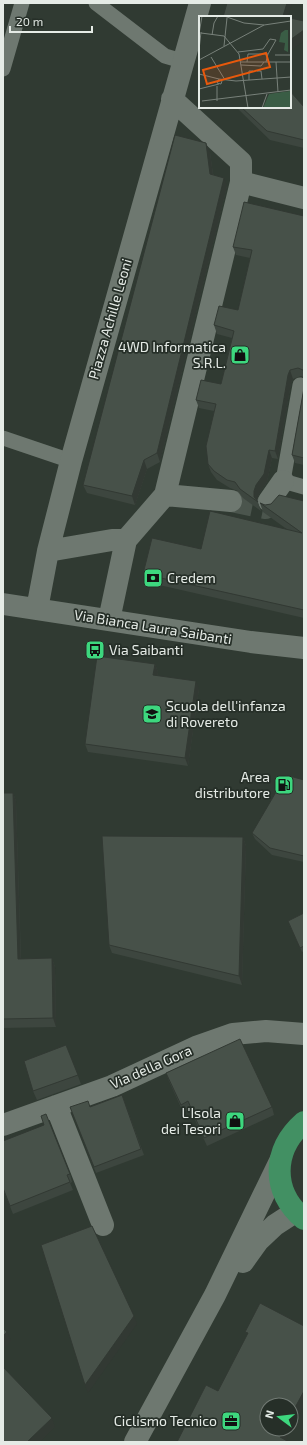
<svg xmlns="http://www.w3.org/2000/svg" width="307" height="1445" font-family="'Exo 2',sans-serif">
<style>
.lines{fill:none;stroke-linecap:round;stroke-linejoin:round}
.street-tunnel{stroke:#4b554d;stroke-width:22;stroke-dasharray:22 11;stroke-linecap:butt}
.lane{stroke:#6e7870;stroke-width:15}
.street{stroke:#6e7870;stroke-width:22}
.secondary{stroke:#6e7870;stroke-width:22}
.primary{stroke:#429063;stroke-width:22}
.wall{fill:#3d463f}
.shaded-wall{fill:#323933}
.building{fill:#475149;stroke:#323933}
.labels{text-anchor:middle;stroke-width:3.5;stroke-linejoin:round;paint-order:stroke}
.street-label{font-size:14px;fill:#e5ebe6;stroke:#262f28}
.poi-label{font-size:14px;fill:#e5ebe6;stroke:#262f28;text-anchor:end}
.inset-road{fill:none;stroke:#78817a;stroke-width:1}
.view{fill:#e8590c;fill-opacity:0.15;stroke:#e8590c;stroke-width:2}
.inset-edge{fill:none;stroke:#e5ebe6;stroke-width:2}
</style>
<rect width="100%" height="100%" fill="#303a32"/>
<g class="lines">
<path class="street-tunnel" d="M 231,501 L 265,508 L 269,501"/>
<path class="lane" d="M 96,3 L 165,56 L 182,61
M 3,69 L 22,3
M 300,385 L 283,481 L 304,487
M 3,438 L 71,461"/>
<path class="street" d="M 241,182 L 304,198
M 165,495 L 231,501
M 269,501 L 283,481
M 48,551 L 112,540 L 126,540
M 3,604 L 251,642 L 304,648
M 37,609 L 48,551 L 71,461 L 200,3
M 109,620 L 126,540 L 165,495 L 241,182 L 241,162 L 172,99
M 56,1106 L 103,1225
M 3,1125 L 112,1086 L 196,1047 L 233,1034 L 266,1031 L 304,1034"/>
<path class="secondary" d="M 243,1262 L 258,1241 L 275,1225 L 295,1212
M 135,1442 L 215,1295 L 280,1161"/>
<path class="primary" d="M 304,1122 C 272,1150 271,1192 304,1219"/>
</g>
<path class="wall" d="M 236,107 L 304,107 L 304,148 L 270,140 Z
M 210,152 L 213,174 L 227,186 L 160,462 L 147,469 L 135,505 L 87,493 L 83,485 Z
M 304,216 L 304,377 L 301,376 L 293,379 L 291,383 L 278,459 L 272,458 L 267,482 L 259,494 L 257,500 L 261,511 L 243,498 L 238,491 L 230,488 L 217,480 L 211,472 L 208,464 L 214,411 L 199,408 L 196,400 L 221,384 L 232,338 L 217,334 L 214,325 L 238,310 L 250,258 L 236,255 L 233,247 Z
M 304,388 L 304,465 L 295,463 L 292,455 Z
M 304,501 L 304,618 L 146,582 L 143,574 L 201,549 L 288,530 L 263,512 L 260,503 L 265,505 Z
M 155,664 L 158,672 L 157,676 L 199,689 L 188,766 L 88,752 L 85,744 Z
M 304,780 L 304,862 L 272,855 L 255,839 L 252,833 Z
M 3,793 L 13,793 L 16,801 L 21,959 L 52,958 L 55,967 L 56,1027 L 3,1028 Z
M 243,837 L 246,846 L 242,985 L 112,953 L 109,945 Z
M 304,913 L 304,951 L 302,952 L 289,924 Z
M 66,1045 L 81,1084 L 37,1100 L 33,1091 Z
M 166,1073 L 272,1107 L 274,1115 L 207,1146 L 190,1109 L 183,1112 L 169,1081 Z
M 122,1095 L 144,1155 L 96,1173 L 70,1107 L 90,1107 Z
M 44,1125 L 70,1174 L 72,1182 L 70,1183 L 73,1190 L 13,1214 L 3,1189 Z"/>
<path class="shaded-wall" d="M 287,3 L 292,3 L 288,17 L 283,17 Z
M 304,30 L 304,41 L 290,51 L 290,40 Z
M 206,143 L 210,152 L 214,183 L 210,174 Z
M 224,178 L 227,186 L 160,462 L 157,453 Z
M 290,370 L 293,379 L 291,383 L 278,459 L 275,451 L 288,375 Z
M 269,450 L 272,458 L 267,482 L 259,494 L 257,500 L 257,501 L 254,497 L 254,491 Z
M 144,460 L 147,469 L 135,505 L 132,496 Z
M 155,664 L 158,672 L 156,683 L 153,675 Z
M 196,681 L 199,689 L 188,766 L 185,758 Z
M 13,793 L 16,801 L 21,968 L 18,959 Z
M 243,837 L 246,846 L 242,985 L 239,976 Z
M 52,958 L 55,967 L 56,1027 L 53,1018 Z
M 134,1316 L 137,1324 L 88,1393 L 85,1385 Z
M 7,1332 L 11,1341 L 3,1349 L 3,1336 Z
M 304,1391 L 304,1406 L 285,1442 L 280,1437 L 284,1429 L 291,1429 L 291,1415 Z
M 52,1418 L 55,1427 L 40,1442 L 27,1442 Z"/>
<path class="building" d="M 227,3 L 287,3 L 283,16 L 286,17 L 223,17 Z
M 290,18 L 304,21 L 304,30 L 290,40 Z
M 290,91 L 304,107 L 304,140 L 267,131 L 241,107 L 290,107 Z
M 175,135 L 206,143 L 210,174 L 224,178 L 157,453 L 144,460 L 132,496 L 83,485 Z
M 244,202 L 304,216 L 304,372 L 303,370 L 298,368 L 290,370 L 288,375 L 275,451 L 269,450 L 264,474 L 256,485 L 254,491 L 254,497 L 258,502 L 240,489 L 235,482 L 227,480 L 214,471 L 208,464 L 206,446 L 216,404 L 196,400 L 201,380 L 221,384 L 234,331 L 214,325 L 219,306 L 238,310 L 252,250 L 233,247 Z
M 304,388 L 304,458 L 292,455 Z
M 279,495 L 304,501 L 304,610 L 143,574 L 152,538 L 201,549 L 210,511 L 302,533 L 260,503 L 265,505 L 271,504 Z
M 97,656 L 155,664 L 153,675 L 196,681 L 185,758 L 85,744 Z
M 286,775 L 304,780 L 304,856 L 270,848 L 252,833 Z
M 3,793 L 13,793 L 18,959 L 52,958 L 53,1018 L 3,1019 Z
M 102,836 L 243,837 L 239,976 L 109,945 Z
M 304,913 L 304,946 L 300,948 L 288,921 Z
M 240,1039 L 272,1107 L 204,1138 L 188,1101 L 181,1105 L 166,1073 Z
M 66,1045 L 78,1075 L 33,1091 L 24,1061 Z
M 122,1095 L 141,1149 L 94,1167 L 70,1107 L 88,1101 L 90,1107 Z
M 46,1114 L 70,1174 L 67,1175 L 70,1182 L 10,1206 L 3,1188 L 3,1141 L 44,1125 L 41,1116 Z
M 92,1226 L 134,1316 L 85,1385 L 41,1245 Z
M 260,1303 L 304,1326 L 304,1391 L 291,1415 L 291,1405 L 267,1405 L 267,1429 L 284,1429 L 280,1437 L 289,1442 L 177,1442 L 206,1385 L 218,1391 L 248,1333 L 245,1332 Z
M 3,1328 L 7,1332 L 3,1336 Z
M 3,1367 L 52,1418 L 27,1442 L 3,1442 Z"/>
<defs>
<symbol id="shop-square" viewBox="-11 -11 22 22"><rect x="-9" y="-9" width="18" height="18" rx="4" fill="#3dd77e" stroke="#262f28"/><path d="M-5-2.5h2.3a2.7 3.5 0 0 1 5.4 0H5L5.5 6h-11ZM-1.5-2.5h3a1.5 2.3 0 0 0-3 0Z" fill="#111"/></symbol>
<symbol id="bank-square" viewBox="-11 -11 22 22"><rect x="-9" y="-9" width="18" height="18" rx="4" fill="#3dd77e" stroke="#262f28"/><path d="M-6-4H6V4H-6ZM0-2.3a2.3 2.3 0 1 0 0 4.6a2.3 2.3 0 1 0 0-4.6Z" fill="#111"/></symbol>
<symbol id="bus-square" viewBox="-11 -11 22 22"><rect x="-9" y="-9" width="18" height="18" rx="4" fill="#3dd77e" stroke="#262f28"/><path d="M-5-6H5V4H4V6H2V4H-2V6H-4V4H-5ZM-3.5-4V0h7V-4ZM-3.5 1.2v1.5H-2V1.2ZM2 1.2v1.5H3.5V1.2Z" fill="#111"/></symbol>
<symbol id="school-square" viewBox="-11 -11 22 22"><rect x="-9" y="-9" width="18" height="18" rx="4" fill="#3dd77e" stroke="#262f28"/><path d="M0-5L7-2L0 1L-7-2ZM-4 1L0 2.5L4 1V4Q0 6-4 4Z" fill="#111"/></symbol>
<symbol id="fuel-square" viewBox="-11 -11 22 22"><rect x="-9" y="-9" width="18" height="18" rx="4" fill="#3dd77e" stroke="#262f28"/><path d="M-5.5-6h7V0h2V4h1.3V-2.5L3-4.5l.8-.8L6-3V5H2.5V1h-1V6h-7ZM-4.2-4.7v3.2H.2V-4.7Z" fill="#111"/></symbol>
<symbol id="office-square" viewBox="-11 -11 22 22"><rect x="-9" y="-9" width="18" height="18" rx="4" fill="#3dd77e" stroke="#262f28"/><path d="M-6-3h4V-5.5h4V-3h4V5H-6ZM-1-4.5V-3h2v-1.5ZM-6 0V1H6V0Z" fill="#111"/></symbol>
</defs>
<g fill-rule="evenodd">
<use href="#shop-square" x="229" y="344" width="22" height="22"/>
<use href="#bank-square" x="142" y="567" width="22" height="22"/>
<use href="#bus-square" x="84" y="639" width="22" height="22"/>
<use href="#school-square" x="141" y="703" width="22" height="22"/>
<use href="#fuel-square" x="273" y="774" width="22" height="22"/>
<use href="#shop-square" x="224" y="1110" width="22" height="22"/>
<use href="#office-square" x="220" y="1410" width="22" height="22"/>
</g>
<g class="labels">
<g class="street-label">
<text transform="translate(110 319) rotate(-74)" y="5">Piazza Achille Leoni</text>
<text transform="translate(153 627) rotate(9)" y="5">Via Bianca Laura Saibanti</text>
<text transform="translate(151 1067) rotate(-24)" y="5">Via della Gora</text>
</g>
<g class="poi-label">
<text x="226" y="352">4WD Informatica<tspan x="226" dy="16">S.R.L.</tspan></text>
<text x="167" y="583" text-anchor="start">Credem</text>
<text x="109" y="655" text-anchor="start">Via Saibanti</text>
<text x="166" y="711" text-anchor="start">Scuola dell'infanza<tspan x="166" dy="16">di Rovereto</tspan></text>
<text x="270" y="782">Area<tspan x="270" dy="16">distributore</tspan></text>
<text x="221" y="1118">L'Isola<tspan x="221" dy="16">dei Tesori</tspan></text>
<text x="217" y="1426">Ciclismo Tecnico</text>
</g>
</g>
<g transform="translate(199 16)">
<rect width="92" height="92" fill="#303a32"/>
<path d="M 86,14 L 89,14 L 89,36 L 85,34 L 86,27 L 80,26 L 82,17 ZM 91,75 L 92,92 L 64,92 L 70,78 Z" fill="#3a5d45"/>
<path class="inset-road" d="M 25,0 L 45,7 L 65,9M 2,17 L 25,20M 0,18 L 3,0M 13,19 L 15,7 L 19,0M 25,20 L 40,38 L 49,92M 25,30 L 28,2M 0,34 L 2,16M 39,36 L 64,33 L 71,23 L 77,24 L 69,38M 76,39 L 92,39M 12,41 L 26,64M 0,44 L 65,9 L 92,5M 41,46 L 92,46M 48,46 L 49,38 L 69,38 L 67,46M 77,46 L 79,76M 42,49 L 62,50 L 65,46M 58,55 L 62,55 L 63,63M 0,58 L 20,63M 50,64 L 50,55 L 54,55M 23,65 L 22,68 L 18,67 L 20,63 L 37,65 L 92,61M 18,70 L 18,85M 0,73 L 20,68M 3,85 L 92,74M 63,92 L 68,78"/>
<path class="view" d="M 67,37 L 71,51 L 8,68 L 4,54 Z"/>
<rect width="92" height="92" class="inset-edge"/>
</g>
<rect width="307" height="1445" fill="none" stroke="#e5ebe6" stroke-width="8"/>
<g transform="translate(279 1417) rotate(285)"><circle r="19" fill="#262f28" stroke="#727a74"/>
<path d="M0-3L7 15L0 10L-7 15Z" fill="#3dd77e"/>
<text y="-6" font-size="11" font-weight="bold" text-anchor="middle" fill="#e5ebe6">N</text>
</g>
<path d="M10 26v6h82v-6" fill="none" stroke="#e5ebe6" stroke-width="2"/>
<text x="16" y="26" font-size="12" fill="#e5ebe6" stroke="#262f28" stroke-width="3" paint-order="stroke">20 m</text>
</svg>
